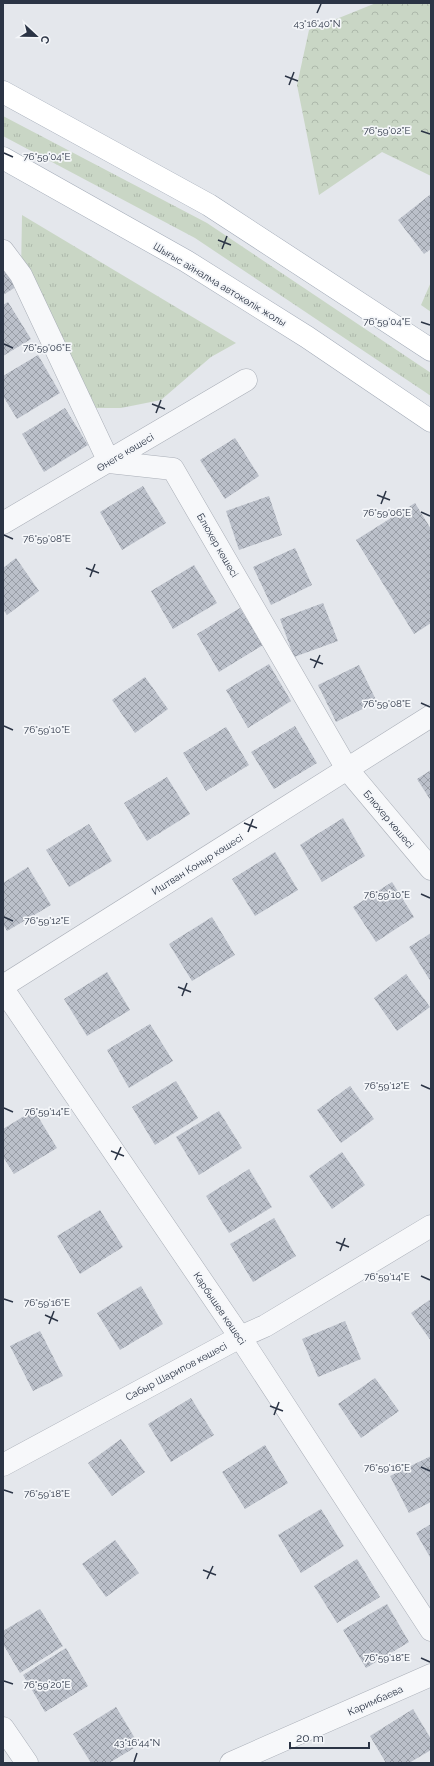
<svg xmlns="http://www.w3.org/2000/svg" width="434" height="1766" font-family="Raleway,sans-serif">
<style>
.grass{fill:url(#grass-tufts)}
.forest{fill:url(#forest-crowns)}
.building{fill:url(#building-cross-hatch)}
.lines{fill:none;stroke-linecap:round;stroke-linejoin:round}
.minor-casing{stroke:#a9aeb7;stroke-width:23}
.tertiary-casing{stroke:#a9aeb7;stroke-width:23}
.primary-casing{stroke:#a3abb8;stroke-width:23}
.minor{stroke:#f7f8fa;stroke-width:22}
.tertiary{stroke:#f7f8fa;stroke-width:22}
.primary{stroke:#fff;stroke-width:22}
.ticks{fill:none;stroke:#2b3445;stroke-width:1.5}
.labels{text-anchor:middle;stroke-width:3.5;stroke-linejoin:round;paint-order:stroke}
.street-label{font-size:10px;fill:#2b3445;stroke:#f4f6f9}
.ticks-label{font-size:10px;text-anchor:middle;fill:#2b3445;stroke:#f4f6f9;stroke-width:3.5;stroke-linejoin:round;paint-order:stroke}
</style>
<defs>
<pattern id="grass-tufts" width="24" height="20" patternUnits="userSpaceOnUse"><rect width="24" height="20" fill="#c9d6c5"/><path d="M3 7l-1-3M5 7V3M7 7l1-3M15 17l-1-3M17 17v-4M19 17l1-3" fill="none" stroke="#adb8ab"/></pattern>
<pattern id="forest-crowns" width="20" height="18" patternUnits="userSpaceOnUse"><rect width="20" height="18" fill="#c9d6c5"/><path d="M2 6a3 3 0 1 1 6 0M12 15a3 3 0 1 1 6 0" fill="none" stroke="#adb8ab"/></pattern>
<pattern id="building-cross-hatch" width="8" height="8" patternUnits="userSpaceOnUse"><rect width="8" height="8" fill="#bbc0ca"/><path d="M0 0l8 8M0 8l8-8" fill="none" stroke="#989da6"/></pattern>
</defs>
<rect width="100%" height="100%" fill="#e4e7ec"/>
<path class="grass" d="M 3,116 L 207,223 L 431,373 L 431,396 L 195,238 L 3,136 Z
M 22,215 L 236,343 L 211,357 L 161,400 L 121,408 L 84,408 L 21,275 Z
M 431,282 L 431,312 L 421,305 Z"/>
<path class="forest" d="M 376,3 L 431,3 L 431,176 L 382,152 L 319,195 L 297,85 L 309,30 Z"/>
<path class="building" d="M 431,194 L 431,249 L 424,254 L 398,220 Z
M 3,260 L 19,285 L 3,295 Z
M 8,302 L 31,339 L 3,356 L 3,305 Z
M 38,355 L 60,393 L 17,419 L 3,396 L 3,376 Z
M 65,408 L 88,445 L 44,472 L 22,434 Z
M 235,438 L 259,476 L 225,499 L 200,460 Z
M 143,486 L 166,523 L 122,550 L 100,512 Z
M 269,496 L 282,535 L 239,550 L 226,511 Z
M 415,503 L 431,529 L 431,623 L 414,634 L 356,540 Z
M 295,548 L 312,585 L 271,605 L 253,567 Z
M 16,558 L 39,591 L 7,615 L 3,609 L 3,568 Z
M 194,565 L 217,603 L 173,629 L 151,591 Z
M 323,603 L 338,641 L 294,657 L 280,619 Z
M 240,608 L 263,645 L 219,672 L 197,634 Z
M 269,664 L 291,701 L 248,728 L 226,690 Z
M 359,665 L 377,702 L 336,722 L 318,685 Z
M 145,677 L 168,709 L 135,733 L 112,700 Z
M 295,726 L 317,763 L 274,789 L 251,752 Z
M 226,727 L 249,765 L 206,791 L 183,753 Z
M 431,770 L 431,801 L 417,779 Z
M 167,777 L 190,814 L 147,841 L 124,803 Z
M 343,818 L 365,856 L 322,882 L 300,845 Z
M 89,824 L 112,861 L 69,887 L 46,850 Z
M 275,852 L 298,890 L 255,916 L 232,879 Z
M 28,867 L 51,905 L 7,931 L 3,924 L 3,883 Z
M 392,882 L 414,917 L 376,942 L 353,907 Z
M 212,917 L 235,955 L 192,981 L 169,944 Z
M 431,933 L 431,982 L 409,947 Z
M 107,972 L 130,1010 L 87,1036 L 64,999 Z
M 406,974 L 430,1007 L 397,1031 L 374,998 Z
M 150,1024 L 173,1061 L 129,1088 L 107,1050 Z
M 176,1081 L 198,1118 L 155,1145 L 132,1107 Z
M 350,1086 L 374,1119 L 341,1143 L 317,1110 Z
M 34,1110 L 57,1148 L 14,1174 L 3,1157 L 3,1129 Z
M 219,1111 L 242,1148 L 199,1175 L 176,1137 Z
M 342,1152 L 365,1185 L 332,1209 L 309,1176 Z
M 249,1169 L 272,1207 L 229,1233 L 206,1196 Z
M 100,1210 L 123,1247 L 80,1274 L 57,1236 Z
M 274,1218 L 296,1256 L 253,1282 L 230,1244 Z
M 141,1286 L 163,1324 L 120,1350 L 97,1313 Z
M 431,1299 L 431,1341 L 411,1313 Z
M 345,1321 L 361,1359 L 318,1377 L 302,1339 Z
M 40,1331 L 63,1376 L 33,1391 L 10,1346 Z
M 375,1378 L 399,1411 L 361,1438 L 338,1404 Z
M 191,1398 L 214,1435 L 171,1462 L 148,1424 Z
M 121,1439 L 145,1472 L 112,1496 L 88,1463 Z
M 265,1445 L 288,1483 L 245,1509 L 222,1472 Z
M 431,1456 L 431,1502 L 409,1513 L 390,1476 Z
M 321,1509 L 344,1546 L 301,1573 L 278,1535 Z
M 431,1524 L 431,1559 L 416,1533 Z
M 115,1540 L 139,1573 L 106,1597 L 82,1564 Z
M 357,1559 L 380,1597 L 337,1623 L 314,1586 Z
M 387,1604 L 409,1642 L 366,1668 L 343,1630 Z
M 40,1609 L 63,1646 L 20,1673 L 3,1644 L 3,1631 Z
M 66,1648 L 88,1686 L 45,1712 L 23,1675 Z
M 116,1707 L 139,1745 L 109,1763 L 91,1763 L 73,1734 Z
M 413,1709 L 431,1739 L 431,1750 L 409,1763 L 386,1763 L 370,1736 Z"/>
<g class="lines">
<defs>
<path id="minor" d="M 3,251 L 21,275 L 109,462 L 173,469 L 347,769 L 431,869
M 3,523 L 246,380
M 3,1465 L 240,1337 L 265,1326 L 431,1226
M 3,1728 L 27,1763
M 231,1763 L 431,1675"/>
<path id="tertiary" d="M 3,986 L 431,716
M 3,989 L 240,1337 L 431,1630"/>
<path id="primary" d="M 3,92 L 209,205 L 431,350
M 3,158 L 186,261 L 307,337 L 431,421"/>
</defs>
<use href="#minor" class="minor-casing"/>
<use href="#tertiary" class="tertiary-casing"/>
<use href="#primary" class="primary-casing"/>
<use href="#minor" class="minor"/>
<use href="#tertiary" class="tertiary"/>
<use href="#primary" class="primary"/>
</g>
<path class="ticks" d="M 317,13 L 321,4M 285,76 L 298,81M 289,85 L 294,72M 421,131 L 430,134M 4,153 L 13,157M 218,240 L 231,245M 222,249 L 227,236M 421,322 L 430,325M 4,344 L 13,348M 152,404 L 165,409M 156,413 L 161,400M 377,495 L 390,500M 381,504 L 386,491M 421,512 L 430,516M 4,535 L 13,539M 86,568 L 99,573M 90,577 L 95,564M 310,659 L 323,664M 314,668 L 320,655M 421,703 L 430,707M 4,726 L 13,730M 244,823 L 257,828M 248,832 L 253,819M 421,894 L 430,898M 4,917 L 13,921M 178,987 L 191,992M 182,996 L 187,983M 421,1085 L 430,1089M 4,1108 L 13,1112M 111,1151 L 124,1156M 115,1160 L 121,1147M 336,1242 L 349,1247M 340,1251 L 345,1238M 421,1276 L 430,1280M 4,1299 L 13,1302M 45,1315 L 58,1321M 49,1324 L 54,1311M 270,1406 L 283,1411M 274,1415 L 279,1402M 421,1467 L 430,1471M 4,1490 L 13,1493M 203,1570 L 216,1575M 207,1579 L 213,1566M 421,1658 L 430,1662M 4,1681 L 13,1684M 134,1762 L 137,1753"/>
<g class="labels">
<g class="street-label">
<text transform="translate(220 284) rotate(31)" y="4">Шығыс айналма автокөлік жолы</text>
<text transform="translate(125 452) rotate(-31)" y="4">Өнеге көшесі</text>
<text transform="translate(218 545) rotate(60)" y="4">Блюхер көшесі</text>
<text transform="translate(389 819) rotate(50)" y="4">Блюхер көшесі</text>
<text transform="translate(197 864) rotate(-32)" y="4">Иштван Коныр көшесі</text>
<text transform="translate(220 1308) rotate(56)" y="4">Карбышев көшесі</text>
<text transform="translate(176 1371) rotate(-28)" y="4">Сабыр Шарипов көшесі</text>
<text transform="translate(375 1700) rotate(-24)" y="4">Каримбаева</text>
</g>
</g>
<g class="ticks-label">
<text x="317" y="27">43°16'40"N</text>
<text x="387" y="134">76°59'02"E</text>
<text x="47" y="160">76°59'04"E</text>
<text x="387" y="325">76°59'04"E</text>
<text x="47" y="351">76°59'06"E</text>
<text x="387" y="516">76°59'06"E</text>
<text x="47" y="542">76°59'08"E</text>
<text x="387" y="707">76°59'08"E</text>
<text x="47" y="733">76°59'10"E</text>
<text x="387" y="898">76°59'10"E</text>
<text x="47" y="924">76°59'12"E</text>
<text x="387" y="1089">76°59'12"E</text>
<text x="47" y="1115">76°59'14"E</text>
<text x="387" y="1280">76°59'14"E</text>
<text x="47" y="1306">76°59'16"E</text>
<text x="387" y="1471">76°59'16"E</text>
<text x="47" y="1497">76°59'18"E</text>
<text x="387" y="1661">76°59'18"E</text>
<text x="47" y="1688">76°59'20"E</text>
<text x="137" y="1746">43°16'44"N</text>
</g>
<rect width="434" height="1766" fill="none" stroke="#2b3445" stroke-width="8"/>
<g transform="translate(36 36) rotate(112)" stroke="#f4f6f9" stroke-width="3" paint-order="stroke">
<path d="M0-3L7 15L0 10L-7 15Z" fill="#2b3445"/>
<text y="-6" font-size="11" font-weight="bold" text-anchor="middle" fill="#2b3445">С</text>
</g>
<path d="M290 1742v6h79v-6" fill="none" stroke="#2b3445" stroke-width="2"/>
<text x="296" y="1742" font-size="12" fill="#2b3445" stroke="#f4f6f9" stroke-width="3" paint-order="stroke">20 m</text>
</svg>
